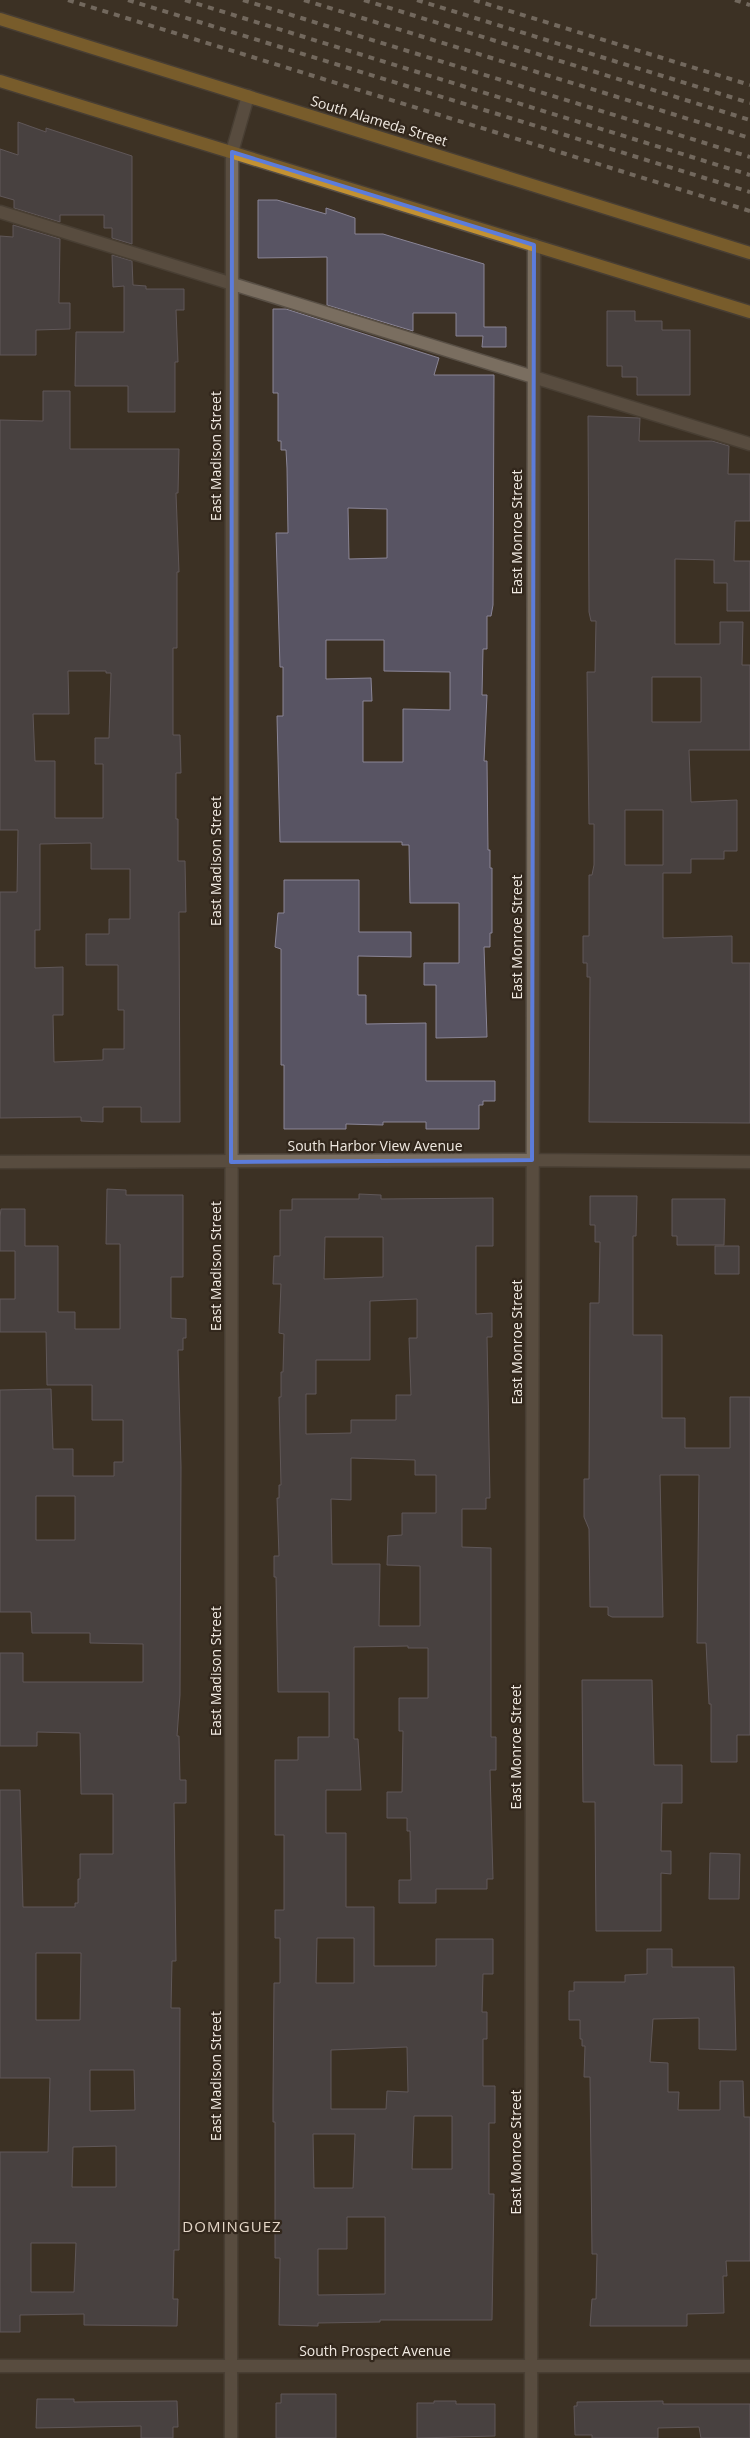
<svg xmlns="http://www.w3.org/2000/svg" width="750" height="2438" font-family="'Open Sans',sans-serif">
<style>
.building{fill:#585463;stroke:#8a8596;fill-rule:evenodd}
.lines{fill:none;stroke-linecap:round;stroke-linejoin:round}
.minor-casing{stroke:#584f45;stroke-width:15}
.major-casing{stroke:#584f45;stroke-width:15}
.minor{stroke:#7a6e60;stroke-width:12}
.major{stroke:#c29133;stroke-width:12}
.rail{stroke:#b3aba2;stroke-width:4;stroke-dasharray:6 6;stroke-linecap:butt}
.marked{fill:none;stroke:#5c7cdb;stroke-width:4;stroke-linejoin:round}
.labels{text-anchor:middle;stroke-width:4.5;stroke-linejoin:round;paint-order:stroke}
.street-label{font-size:14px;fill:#f0e9e1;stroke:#32271c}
.neighbourhood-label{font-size:15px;letter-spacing:1px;fill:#e4d6c7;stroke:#32271c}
</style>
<rect width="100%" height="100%" fill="#3c3125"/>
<path class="building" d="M 18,122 L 46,132 L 46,128 L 132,156 L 132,244 L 112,238 L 112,228 L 104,228 L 104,215 L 60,215 L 60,222 L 14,208 L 14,200 L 0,196 L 0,149 L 18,155 Z
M 258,200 L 277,200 L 326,214 L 326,208 L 355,218 L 355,234 L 383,234 L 484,264 L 484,327 L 506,327 L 506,347 L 482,347 L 483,336 L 456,336 L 456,313 L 413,313 L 413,331 L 327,305 L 327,257 L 258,258 Z
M 13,225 L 60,239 L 59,303 L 70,303 L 70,329 L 36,330 L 36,355 L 0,355 L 0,236 L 13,237 Z
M 112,255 L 132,261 L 133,285 L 146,286 L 146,289 L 184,289 L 184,310 L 176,310 L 178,362 L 175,362 L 175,412 L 128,412 L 128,386 L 75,386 L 76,332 L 124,332 L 124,286 L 113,287 Z
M 273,309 L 286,309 L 439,358 L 434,375 L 494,375 L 493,605 L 491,616 L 487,616 L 487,649 L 483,649 L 482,695 L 487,695 L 484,761 L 487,761 L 488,850 L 490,850 L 490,868 L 492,868 L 492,933 L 490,933 L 490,947 L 484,947 L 487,1037 L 436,1038 L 436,985 L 424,985 L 424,963 L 459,963 L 459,903 L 410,903 L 409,845 L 402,845 L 402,842 L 280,842 L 277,716 L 283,716 L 283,667 L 280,667 L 276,533 L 288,533 L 287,468 L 286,450 L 281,450 L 281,441 L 278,441 L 278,393 L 273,393 ZM 348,508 L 387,509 L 387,558 L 349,559 ZM 326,640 L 384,640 L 384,671 L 450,672 L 450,710 L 403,709 L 403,762 L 363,762 L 363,701 L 372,701 L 371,678 L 326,679 Z
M 607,311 L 635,311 L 635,321 L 662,321 L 662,330 L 690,330 L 690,395 L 637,395 L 637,377 L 622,377 L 622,366 L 607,366 Z
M 43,391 L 70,391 L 70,449 L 179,449 L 178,493 L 176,493 L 179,572 L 177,572 L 177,648 L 173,648 L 173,735 L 180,735 L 181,773 L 176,773 L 176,819 L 178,819 L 178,861 L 185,861 L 186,912 L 179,912 L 180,1122 L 141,1122 L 141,1107 L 103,1107 L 103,1122 L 81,1121 L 81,1117 L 0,1118 L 0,892 L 17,892 L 18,830 L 0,830 L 0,420 L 43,421 ZM 68,671 L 106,671 L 106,673 L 111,673 L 109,738 L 95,738 L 95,764 L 103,764 L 103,818 L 55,818 L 55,761 L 35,761 L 33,714 L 69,714 ZM 91,843 L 91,869 L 130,869 L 130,919 L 109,919 L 109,934 L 86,934 L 86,965 L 118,965 L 118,1010 L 124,1010 L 124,1049 L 103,1049 L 103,1060 L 54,1062 L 53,1015 L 63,1015 L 63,967 L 35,968 L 35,930 L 40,930 L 40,844 Z
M 588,416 L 640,418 L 639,441 L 712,441 L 729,446 L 728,474 L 750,474 L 750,521 L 735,521 L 734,561 L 750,561 L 750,611 L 727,611 L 727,583 L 714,583 L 714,560 L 675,559 L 675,644 L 720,644 L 720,622 L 743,622 L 742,665 L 750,665 L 750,750 L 689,750 L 691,802 L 737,800 L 737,851 L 724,851 L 724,859 L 691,859 L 691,873 L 663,873 L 663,938 L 732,936 L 732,963 L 750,963 L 750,1123 L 589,1122 L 590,977 L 587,977 L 587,963 L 583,963 L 583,936 L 589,936 L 589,875 L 592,875 L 594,865 L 594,824 L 589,824 L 587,672 L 595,672 L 596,621 L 591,621 L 589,612 ZM 652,677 L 701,677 L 701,722 L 652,722 ZM 625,810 L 663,810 L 663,865 L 625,865 Z
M 284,880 L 359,880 L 359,932 L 411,932 L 411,957 L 358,956 L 358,995 L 366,995 L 366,1024 L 426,1023 L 426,1081 L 495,1081 L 495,1101 L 483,1101 L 483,1105 L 479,1105 L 479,1129 L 426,1129 L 426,1122 L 383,1122 L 383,1125 L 346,1124 L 346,1129 L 284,1129 L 284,1065 L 281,1065 L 281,949 L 275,947 L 278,913 L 284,913 Z
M 107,1189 L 126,1190 L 126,1195 L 183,1195 L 183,1277 L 171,1277 L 171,1318 L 186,1319 L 186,1338 L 183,1338 L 183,1350 L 178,1350 L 181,1467 L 180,1695 L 177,1736 L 179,1736 L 180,1780 L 186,1780 L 186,1803 L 174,1803 L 176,1961 L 172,1961 L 171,2008 L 180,2008 L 179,2250 L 174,2250 L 173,2299 L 178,2299 L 177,2326 L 84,2325 L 84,2314 L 20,2315 L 20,2332 L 0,2332 L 0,2152 L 48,2152 L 50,2078 L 0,2078 L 0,1790 L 20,1790 L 23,1907 L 75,1907 L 75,1903 L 78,1903 L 78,1879 L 80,1879 L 80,1854 L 113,1854 L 113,1794 L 81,1794 L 80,1733 L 37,1732 L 37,1746 L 0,1746 L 0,1653 L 23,1653 L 23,1682 L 143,1682 L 143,1644 L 90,1643 L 90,1633 L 32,1633 L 31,1612 L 0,1612 L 0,1390 L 51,1389 L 53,1449 L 73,1449 L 73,1476 L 114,1476 L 114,1462 L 123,1462 L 123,1420 L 92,1420 L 92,1385 L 47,1385 L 46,1332 L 0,1332 L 0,1299 L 15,1299 L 15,1251 L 0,1251 L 0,1217 L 1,1209 L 25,1209 L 25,1246 L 58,1246 L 58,1312 L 75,1312 L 75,1329 L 120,1329 L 120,1244 L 106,1244 ZM 36,1496 L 75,1496 L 75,1540 L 36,1540 ZM 36,1953 L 81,1953 L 80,2020 L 36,2020 ZM 90,2070 L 134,2070 L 135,2110 L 90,2111 ZM 116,2146 L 116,2187 L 72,2187 L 73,2147 ZM 31,2243 L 76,2243 L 74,2292 L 31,2292 Z
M 359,1194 L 381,1195 L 381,1199 L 493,1198 L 493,1246 L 476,1246 L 476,1314 L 492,1313 L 492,1337 L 487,1337 L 490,1498 L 486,1498 L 486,1509 L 462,1509 L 462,1547 L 491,1548 L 491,1737 L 496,1737 L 496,1770 L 490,1770 L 493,1879 L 487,1879 L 487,1889 L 436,1889 L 436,1903 L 399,1903 L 399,1880 L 411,1880 L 410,1831 L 407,1831 L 407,1818 L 387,1818 L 387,1792 L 402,1792 L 403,1731 L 399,1731 L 399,1698 L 428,1698 L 428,1648 L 408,1648 L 408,1646 L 354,1647 L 354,1739 L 358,1739 L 361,1790 L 326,1790 L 326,1833 L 346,1833 L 346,1907 L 374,1907 L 374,1966 L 436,1966 L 436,1939 L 493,1939 L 493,1974 L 483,1974 L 482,2012 L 487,2012 L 487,2039 L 483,2039 L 483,2086 L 495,2086 L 495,2123 L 489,2123 L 489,2194 L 494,2194 L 492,2320 L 380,2320 L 380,2322 L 318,2323 L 318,2326 L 279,2325 L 280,2258 L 275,2258 L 275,2122 L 273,2122 L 273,2099 L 274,1983 L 280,1983 L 280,1938 L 275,1938 L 275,1910 L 284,1910 L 284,1835 L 275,1835 L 275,1760 L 298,1760 L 298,1737 L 329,1737 L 329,1692 L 278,1692 L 276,1577 L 274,1577 L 274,1556 L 279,1556 L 277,1498 L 279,1498 L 279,1485 L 281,1485 L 279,1397 L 281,1397 L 281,1372 L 283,1372 L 284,1334 L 279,1333 L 281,1284 L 273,1284 L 274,1256 L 280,1256 L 280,1210 L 292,1210 L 292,1199 L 359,1199 ZM 325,1237 L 383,1237 L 383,1277 L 324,1279 ZM 417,1299 L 417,1338 L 409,1338 L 411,1395 L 396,1395 L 396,1420 L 351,1420 L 351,1433 L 306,1434 L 306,1394 L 316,1394 L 316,1360 L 370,1360 L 370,1301 ZM 351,1458 L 415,1460 L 415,1475 L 436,1475 L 436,1513 L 402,1513 L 402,1535 L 388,1536 L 387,1565 L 420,1566 L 420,1626 L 379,1626 L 380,1564 L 332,1564 L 331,1499 L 351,1500 ZM 317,1938 L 354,1938 L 354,1983 L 316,1983 ZM 407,2047 L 408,2092 L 387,2091 L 386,2109 L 331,2109 L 331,2050 ZM 414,2116 L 452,2116 L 452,2169 L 412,2169 ZM 313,2134 L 355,2134 L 353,2188 L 314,2188 ZM 347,2217 L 385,2217 L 385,2294 L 318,2295 L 318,2249 L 347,2249 Z
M 590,1196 L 637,1196 L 636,1236 L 633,1236 L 633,1335 L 662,1335 L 662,1418 L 685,1418 L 685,1448 L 730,1448 L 730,1397 L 750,1397 L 750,1735 L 737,1735 L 737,1762 L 711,1762 L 711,1704 L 709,1704 L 706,1643 L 697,1643 L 699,1475 L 660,1475 L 663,1617 L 612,1617 L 608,1615 L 608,1607 L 590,1607 L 589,1529 L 584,1517 L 584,1479 L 589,1479 L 590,1303 L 599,1303 L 600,1242 L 595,1242 L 595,1225 L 590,1225 Z
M 672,1199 L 725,1199 L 724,1245 L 677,1245 L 677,1236 L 672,1236 Z
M 715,1246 L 739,1246 L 739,1274 L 715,1274 Z
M 582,1680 L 652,1680 L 654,1765 L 682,1765 L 682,1803 L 662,1803 L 661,1851 L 671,1851 L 671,1874 L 661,1873 L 661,1931 L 596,1931 L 595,1802 L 583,1802 Z
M 710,1853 L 740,1854 L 739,1899 L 709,1899 Z
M 647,1949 L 672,1949 L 672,1967 L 734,1967 L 736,2050 L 699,2049 L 699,2018 L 653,2019 L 650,2062 L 668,2063 L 668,2092 L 679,2092 L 678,2110 L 720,2110 L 720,2081 L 743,2081 L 744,2117 L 750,2117 L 750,2261 L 726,2261 L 727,2276 L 723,2276 L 724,2313 L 687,2314 L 687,2326 L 590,2326 L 592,2299 L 596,2299 L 597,2254 L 592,2254 L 590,2077 L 584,2077 L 585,2046 L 582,2046 L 582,2039 L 580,2039 L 580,2020 L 569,2020 L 569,1991 L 574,1991 L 574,1982 L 625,1982 L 625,1975 L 647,1974 Z
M 281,2394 L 336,2394 L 336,2438 L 276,2438 L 276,2403 L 281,2403 Z
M 37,2399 L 74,2399 L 74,2402 L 177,2401 L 178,2427 L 173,2427 L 173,2438 L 141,2438 L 141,2426 L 36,2428 Z
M 434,2401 L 456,2401 L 456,2404 L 495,2404 L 495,2436 L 417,2438 L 417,2403 L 434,2403 Z
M 663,2401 L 663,2404 L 750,2404 L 750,2438 L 701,2438 L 699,2427 L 658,2428 L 658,2438 L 592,2438 L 592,2435 L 575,2435 L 574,2406 L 577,2406 L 577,2402 Z"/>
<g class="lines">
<defs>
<path id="minor" d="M 0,212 L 750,444
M 0,1162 L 532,1160 L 750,1162
M 0,2366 L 750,2366
M 231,2438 L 232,152 L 248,96
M 531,2438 L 534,245"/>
<path id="major" d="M 0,19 L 750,253
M 0,81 L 750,312"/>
</defs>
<use href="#minor" class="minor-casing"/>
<use href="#major" class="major-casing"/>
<use href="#minor" class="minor"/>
<use href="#major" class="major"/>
<path class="rail" d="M 68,0 L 750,211
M 128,0 L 750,192
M 185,0 L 750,175
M 243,0 L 750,157
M 304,0 L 750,138
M 364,0 L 750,120
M 417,0 L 750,103
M 474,0 L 750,85
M 735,0 L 750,5"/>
</g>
<path d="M0 0H750V2438H0ZM 232,152 L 534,245 L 532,1160 L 231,1162 Z" fill="#3c3125" fill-opacity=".55" fill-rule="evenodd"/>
<path class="marked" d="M 232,152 L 534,245 L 532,1160 L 231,1162 Z"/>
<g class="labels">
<g class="street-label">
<text transform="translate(379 121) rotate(17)" y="5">South Alameda Street</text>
<text transform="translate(216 456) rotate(-90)" y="5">East Madison Street</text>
<text transform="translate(517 532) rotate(-90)" y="5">East Monroe Street</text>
<text transform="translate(216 861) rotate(-90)" y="5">East Madison Street</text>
<text transform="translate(517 937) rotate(-90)" y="5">East Monroe Street</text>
<text x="375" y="1151">South Harbor View Avenue</text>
<text transform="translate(216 1266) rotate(-90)" y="5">East Madison Street</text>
<text transform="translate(517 1342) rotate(-90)" y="5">East Monroe Street</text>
<text transform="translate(216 1671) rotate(-90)" y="5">East Madison Street</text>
<text transform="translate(516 1747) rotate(-90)" y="5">East Monroe Street</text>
<text transform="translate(216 2076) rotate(-90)" y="5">East Madison Street</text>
<text transform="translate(516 2152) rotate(-90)" y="5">East Monroe Street</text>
<text x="375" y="2356">South Prospect Avenue</text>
</g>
<g class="neighbourhood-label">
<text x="232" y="2232">DOMINGUEZ</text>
</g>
</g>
</svg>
